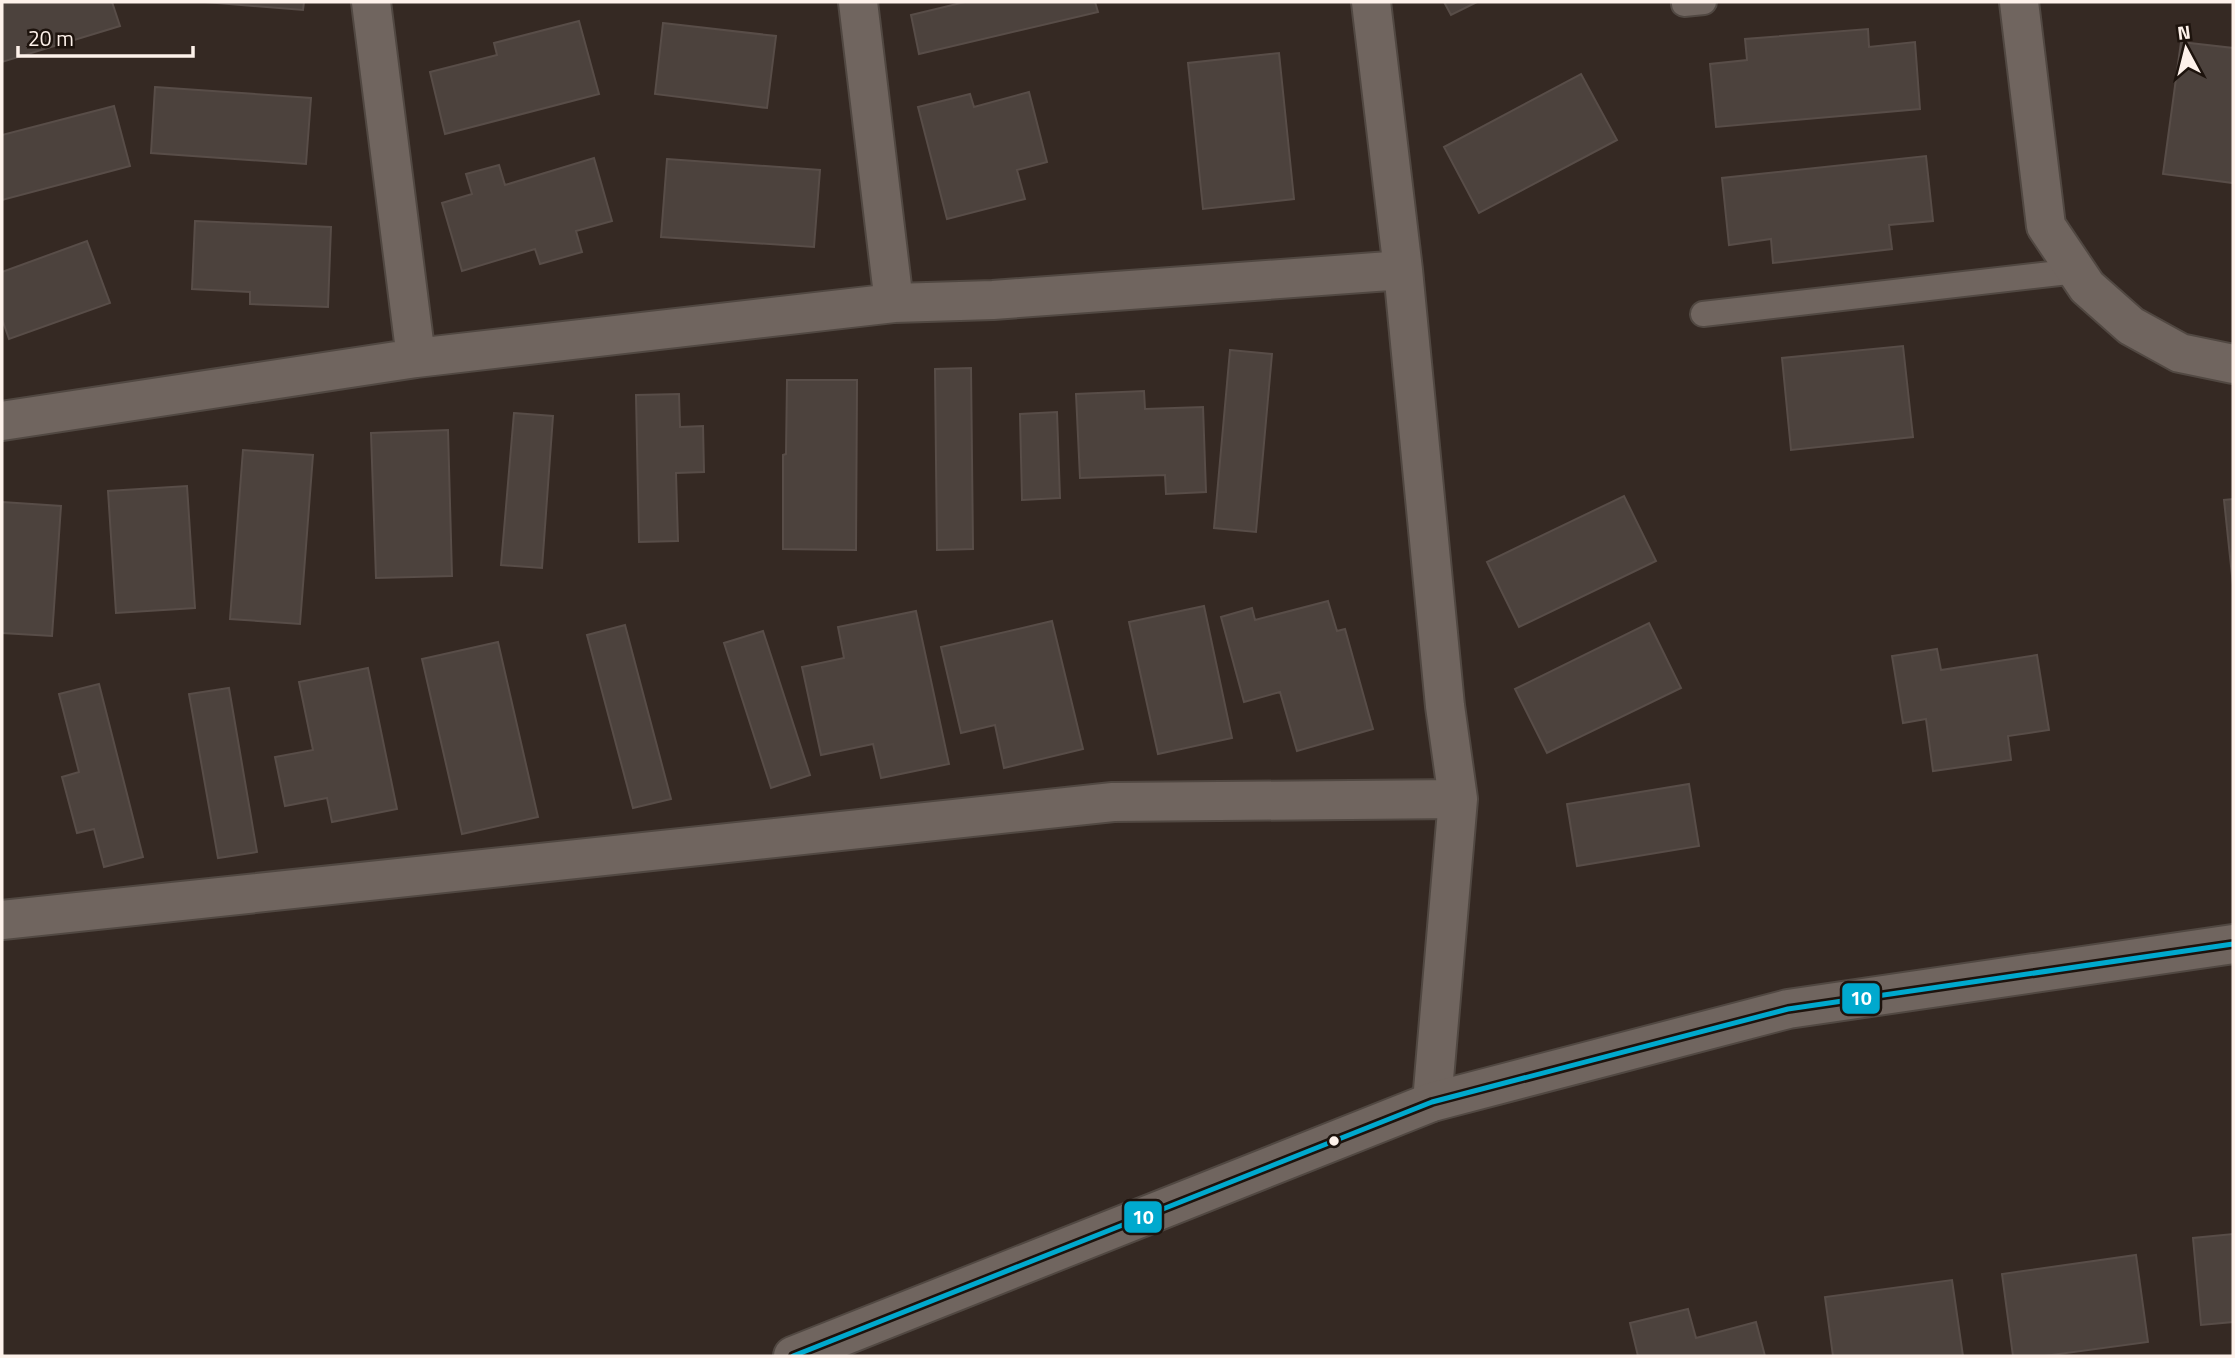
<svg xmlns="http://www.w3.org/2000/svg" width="2235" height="1358" font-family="'Titillium Web',sans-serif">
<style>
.building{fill:#4c423d;stroke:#584d48;stroke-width:2}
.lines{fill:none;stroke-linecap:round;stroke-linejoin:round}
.service-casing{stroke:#514842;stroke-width:28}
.minor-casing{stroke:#514842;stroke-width:42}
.tertiary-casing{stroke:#514842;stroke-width:42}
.service{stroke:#70655f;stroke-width:24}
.minor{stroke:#70655f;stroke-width:38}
.tertiary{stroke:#70655f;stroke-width:38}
.bus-1-casing{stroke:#1d130d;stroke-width:10}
.bus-1{stroke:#00a9ce;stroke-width:5}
.bus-dot{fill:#fef2eb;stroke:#1d130d;stroke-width:2.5}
.line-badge{stroke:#1d130d;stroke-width:2.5}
.badge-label{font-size:19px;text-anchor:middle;font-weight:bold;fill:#fff}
</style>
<rect width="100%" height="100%" fill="#352923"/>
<path class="building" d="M 2,2 L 112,2 L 120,26 L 2,62 Z
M 205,2 L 304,2 L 303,10 Z
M 965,2 L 1095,2 L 1098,12 L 919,54 L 911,15 Z
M 1444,2 L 1477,2 L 1451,15 Z
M 579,21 L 599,94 L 445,134 L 430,72 L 497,55 L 494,43 Z
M 663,23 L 776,36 L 767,108 L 655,94 Z
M 1868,29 L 1869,47 L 1915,42 L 1920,109 L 1716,127 L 1710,64 L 1747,60 L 1745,39 Z
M 2181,42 L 2233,48 L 2233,183 L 2163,174 Z
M 1279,53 L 1294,199 L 1203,209 L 1188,63 Z
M 1581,74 L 1617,140 L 1479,213 L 1444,147 Z
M 155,87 L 311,98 L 306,164 L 151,153 Z
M 1029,92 L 1047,162 L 1017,170 L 1025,199 L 947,219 L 918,107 L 970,94 L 974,107 Z
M 114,106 L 130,166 L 2,200 L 2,135 Z
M 1926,156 L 1933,221 L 1889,225 L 1892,249 L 1773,263 L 1771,239 L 1729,245 L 1722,178 Z
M 594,158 L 612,221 L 576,231 L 582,252 L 540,264 L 535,249 L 462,271 L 442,203 L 472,194 L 466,174 L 499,165 L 505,185 Z
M 667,159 L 820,170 L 814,247 L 661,237 Z
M 195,221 L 331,227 L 328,307 L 250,304 L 250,292 L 192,289 Z
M 87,241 L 110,303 L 9,339 L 2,319 L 2,272 Z
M 1903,346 L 1913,437 L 1791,450 L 1782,358 Z
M 1230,350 L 1272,354 L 1256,532 L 1214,528 Z
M 971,368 L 973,549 L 937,550 L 935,369 Z
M 787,380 L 857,380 L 856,550 L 783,549 L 783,455 L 786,454 Z
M 1144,391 L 1145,409 L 1203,407 L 1206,492 L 1166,494 L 1165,475 L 1080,478 L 1076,394 Z
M 679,394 L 680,427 L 703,426 L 704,472 L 676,473 L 678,541 L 639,542 L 636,395 Z
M 1057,412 L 1060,498 L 1022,500 L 1020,414 Z
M 514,413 L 553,416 L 542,568 L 501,565 Z
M 448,430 L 452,576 L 376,578 L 371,433 Z
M 243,450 L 313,455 L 300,624 L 230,619 Z
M 187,486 L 195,608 L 116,613 L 108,491 Z
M 1624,496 L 1656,561 L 1519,627 L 1487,562 Z
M 2233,499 L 2233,585 L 2224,500 Z
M 2,502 L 61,506 L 52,636 L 2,633 Z
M 1328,601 L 1337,631 L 1345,629 L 1373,729 L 1297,751 L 1280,692 L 1244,702 L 1221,617 L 1252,608 L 1255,620 Z
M 1204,606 L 1232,738 L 1158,754 L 1129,622 Z
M 916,611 L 949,764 L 881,778 L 873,744 L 821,755 L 802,667 L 844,658 L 838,627 Z
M 1052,621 L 1083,749 L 1004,768 L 995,725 L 961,733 L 941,647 Z
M 1649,623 L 1681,688 L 1547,753 L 1515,689 Z
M 625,625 L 671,799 L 633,808 L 587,635 Z
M 763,631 L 810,775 L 771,788 L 724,643 Z
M 498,642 L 538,817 L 462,834 L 422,659 Z
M 1937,649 L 1941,670 L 2037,655 L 2049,730 L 2008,736 L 2011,760 L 1933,771 L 1926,719 L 1903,723 L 1892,656 Z
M 368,668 L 397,809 L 332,822 L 327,798 L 285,806 L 275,757 L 313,750 L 299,682 Z
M 99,684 L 143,857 L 104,867 L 94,829 L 77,833 L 62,777 L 79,772 L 59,694 Z
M 229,688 L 257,852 L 218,858 L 189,694 Z
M 1689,784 L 1699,846 L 1577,866 L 1567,804 Z
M 2233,1234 L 2233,1322 L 2201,1325 L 2193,1238 Z
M 2136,1255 L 2148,1342 L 2044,1356 L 2013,1356 L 2002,1274 Z
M 1952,1280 L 1963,1356 L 1833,1356 L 1825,1297 Z
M 1688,1309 L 1696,1338 L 1756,1322 L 1765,1356 L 1638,1356 L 1630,1323 Z"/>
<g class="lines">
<defs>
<path id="service" d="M 1684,4 L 1704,2
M 1703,314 L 2077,271"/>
<path id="minor" d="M 371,2 L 416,358
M 858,2 L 894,303
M 1371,2 L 1403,270 L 1445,706 L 1458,799 L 1432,1102
M 2019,2 L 2046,226 L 2087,287 L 2131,326 L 2180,353 L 2233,364
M 2,421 L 416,358 L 894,303 L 993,300 L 1403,270
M 2,920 L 1113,802 L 1458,799"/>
<path id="tertiary" d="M 793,1356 L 1432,1102 L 1788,1009 L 2233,944"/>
</defs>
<use href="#service" class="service-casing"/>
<use href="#minor" class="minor-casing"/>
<use href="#tertiary" class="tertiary-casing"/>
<use href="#service" class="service"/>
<use href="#minor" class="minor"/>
<use href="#tertiary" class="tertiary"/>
<defs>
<path id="bus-1" d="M 793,1356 L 1432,1102 L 1788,1009 L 2233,944"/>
</defs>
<use href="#bus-1" class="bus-1-casing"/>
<use href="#bus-1" class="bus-1"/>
</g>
<circle class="bus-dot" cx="1334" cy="1141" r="6"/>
<g class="line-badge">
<rect x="1841" y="982" width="40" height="33" rx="7" fill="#00a9ce"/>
<rect x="1123" y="1200" width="40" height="34" rx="7" fill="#00a9ce"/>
</g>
<g class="badge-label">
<text x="1861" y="1005">10</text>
<text x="1143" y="1224">10</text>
</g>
<rect width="2235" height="1358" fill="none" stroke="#fef2eb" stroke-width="7"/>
<g transform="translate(2186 49) rotate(353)" stroke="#1d130d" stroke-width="5" paint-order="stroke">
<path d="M0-5L12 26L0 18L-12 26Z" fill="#fef2eb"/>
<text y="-10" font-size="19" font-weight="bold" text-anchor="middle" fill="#fef2eb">N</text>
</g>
<path d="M18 46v10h175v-10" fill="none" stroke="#fef2eb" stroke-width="3.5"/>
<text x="28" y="46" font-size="21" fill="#fef2eb" stroke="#1d130d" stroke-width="5" paint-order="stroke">20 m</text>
</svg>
